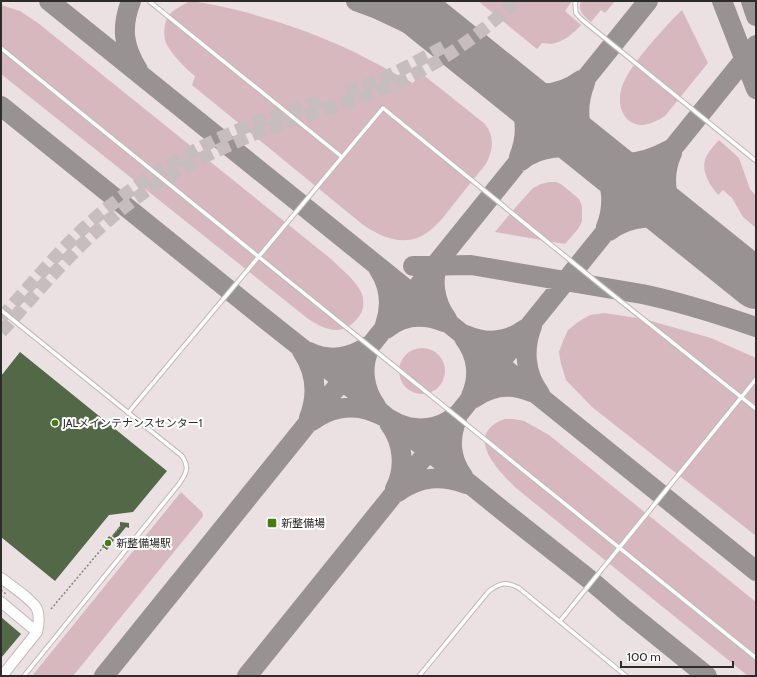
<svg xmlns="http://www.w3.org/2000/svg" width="757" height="677" font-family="Cabin,'Noto Sans JP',sans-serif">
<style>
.green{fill:#d7b8bf}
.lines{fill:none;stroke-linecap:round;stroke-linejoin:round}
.taxiway{stroke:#989293;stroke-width:20}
.runway{stroke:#989293;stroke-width:50}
.building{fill:#526846}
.highway-tunnel{stroke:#c5bdbe;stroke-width:13;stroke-dasharray:13 6;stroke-linecap:butt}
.lane-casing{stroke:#c2b9bb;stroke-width:5.5}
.secondary-casing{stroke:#c2b9bb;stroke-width:12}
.path{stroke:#878082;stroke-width:1.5;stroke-dasharray:2 2;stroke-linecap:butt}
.lane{stroke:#fff;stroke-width:3.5}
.secondary{stroke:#fff;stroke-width:10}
.poi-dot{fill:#457d13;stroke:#fff;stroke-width:1.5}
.labels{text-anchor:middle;stroke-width:4;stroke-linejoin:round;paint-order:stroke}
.poi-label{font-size:11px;fill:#2e2b2c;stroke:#fff;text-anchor:start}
</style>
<rect width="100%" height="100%" fill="#ebe1e3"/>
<path class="green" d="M 190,1 C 207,3 224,7 241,11 C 274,20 308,31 339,45 C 364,56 388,70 413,83 L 421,73 L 485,124 C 495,137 493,150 486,164 C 475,177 464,191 453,205 C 447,212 442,220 435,226 C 412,249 386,241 362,224 L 192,85 L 195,76 C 186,69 168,51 165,40 C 164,35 164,26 166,21 C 169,11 181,6 190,1 Z
M 478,1 L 572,1 L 565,11 L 581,25 C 573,34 563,42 551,44 C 549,44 545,43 542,43 L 537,49 Z
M 581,1 L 615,1 L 605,13 L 601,10 L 591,22 C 584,16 577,11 581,1 Z
M 1,5 L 20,11 L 38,23 L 331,259 C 342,270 356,280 362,294 C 364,301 364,310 360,315 C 344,338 326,331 307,318 L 1,74 Z
M 682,10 L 708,63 L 665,116 C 655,122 642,129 631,122 C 618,114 618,96 623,84 C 630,68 642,54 653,41 C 663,30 672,19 682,10 Z
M 719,140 L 739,158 L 750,189 L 756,196 L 756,228 L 743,217 L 732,198 L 723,190 L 718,195 C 708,183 698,167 709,152 C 712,148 715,144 719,140 Z
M 549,182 L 556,182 L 561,184 L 579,199 L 582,206 L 582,221 L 578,229 L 565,244 L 495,232 L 515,208 L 533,188 L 541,184 Z
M 604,313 L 644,319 L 711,338 L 756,358 L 756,536 L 592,407 L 566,380 L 561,364 L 559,352 L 563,341 L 568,330 L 578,322 L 590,315 Z
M399 371a23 23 0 1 1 46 0a23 23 0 1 1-46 0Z
M 505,419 L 514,419 L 524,421 L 549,435 L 756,602 L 756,676 L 748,676 L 516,488 C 502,474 467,441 496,423 C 499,421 502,420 505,419 Z
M 181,492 L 202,512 L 203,516 L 200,520 L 73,676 L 32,676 Z"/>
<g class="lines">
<path class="taxiway" d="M 49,1 L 756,571
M 131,1 C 121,27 123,46 138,70
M 356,1 L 375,8 L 428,33 L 500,78 C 524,97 531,128 519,157
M 722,1 L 756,89
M 751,1 L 756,16
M 585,83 C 578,101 577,121 585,140 C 589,149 597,156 602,165 C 613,184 614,207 606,227
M 507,84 C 534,96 556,98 581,80
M 1,106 L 260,315 L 342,380 L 385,416 L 466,481 L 503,511 L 589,579 L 624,609 L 707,676
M 672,153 C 661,177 666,203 681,224
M 521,161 C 539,146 567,144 588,152 C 596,154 602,160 610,162 C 631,166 651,160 669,150
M 609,231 C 630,215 658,214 681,224
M 440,261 C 430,279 435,303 447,319
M 413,266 L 471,265 L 642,294 C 681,302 718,314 756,327
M 378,268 C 390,286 392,305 385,325
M 532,326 C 523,349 525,374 540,394
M 386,329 C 403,315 424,314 444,322
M 466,335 C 486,344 507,342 525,329
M 464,338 C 477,355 480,376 471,396
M 369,349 C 361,368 364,390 376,406
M 302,351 C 316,372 318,395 309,418
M 309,352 C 329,362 351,358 368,346
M 474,398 C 491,386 511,383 531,392
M 457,419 C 449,438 450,459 463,476
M 312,421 C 328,409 349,404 368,410 C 379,413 389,419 399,424 C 417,432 440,429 455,416
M 389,423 C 403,441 406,468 395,489
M 398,492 C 420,476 442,475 466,484
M 104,676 L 648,1
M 247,676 L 756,45"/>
<path class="runway" d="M 404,1 L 756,284"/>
</g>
<path class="building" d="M 20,352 L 167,471 L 133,512 L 109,515 L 55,581 L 1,537 L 1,376 Z
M 120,522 L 129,523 L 129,528 L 126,527 L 116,539 L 112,536 L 120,526 Z
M 109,536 L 114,540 L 107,550 L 102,546 Z
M 1,617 L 21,634 L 1,658 Z"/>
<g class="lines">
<path class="highway-tunnel" d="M 346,93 C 381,81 413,64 445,46
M 1,318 C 29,287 55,255 85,227 C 130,186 183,153 238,130 C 265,119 294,110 321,101
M 1,332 C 34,296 65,258 102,226 C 132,199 166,176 202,158 C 223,148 244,138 265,130 C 311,113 359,101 403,80 C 444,60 483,33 515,1"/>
<defs>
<path id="lane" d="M 149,1 L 342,157
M 576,1 L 575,3 L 576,13 L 580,18 L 756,161
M 1,48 L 259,257 L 756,658
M 1,310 L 182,456 C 190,468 186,474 179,484 L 24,676
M 128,413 L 383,108 L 603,287 L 756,409
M 560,621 L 756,379
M 419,676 L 489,591 C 500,583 506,581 519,588 L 626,676"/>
<path id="secondary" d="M 1,578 C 10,585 33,600 37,609 C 40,617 39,624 37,632 L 2,676
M 1,602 L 37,632"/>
</defs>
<use href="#lane" class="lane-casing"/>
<use href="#secondary" class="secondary-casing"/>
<path class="path" d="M 1,590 L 6,594
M 51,609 L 121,526"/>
<use href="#lane" class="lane"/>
<use href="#secondary" class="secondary"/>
</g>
<g class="poi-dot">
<circle cx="55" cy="423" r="4"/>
<rect x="267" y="518" width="10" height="10" rx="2"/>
<circle cx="108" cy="543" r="4"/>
</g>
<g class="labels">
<g class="poi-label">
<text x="63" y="427">JALメインテナンスセンター1</text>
<text x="281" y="527">新整備場</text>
<text x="116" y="547">新整備場駅</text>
</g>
</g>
<rect width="757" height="677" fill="none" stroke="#2e2b2c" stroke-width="4"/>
<path d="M621 661v6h112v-6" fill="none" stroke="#2e2b2c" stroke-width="2"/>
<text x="627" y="661" font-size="12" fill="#2e2b2c" stroke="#ffffff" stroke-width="3" paint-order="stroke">100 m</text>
</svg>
